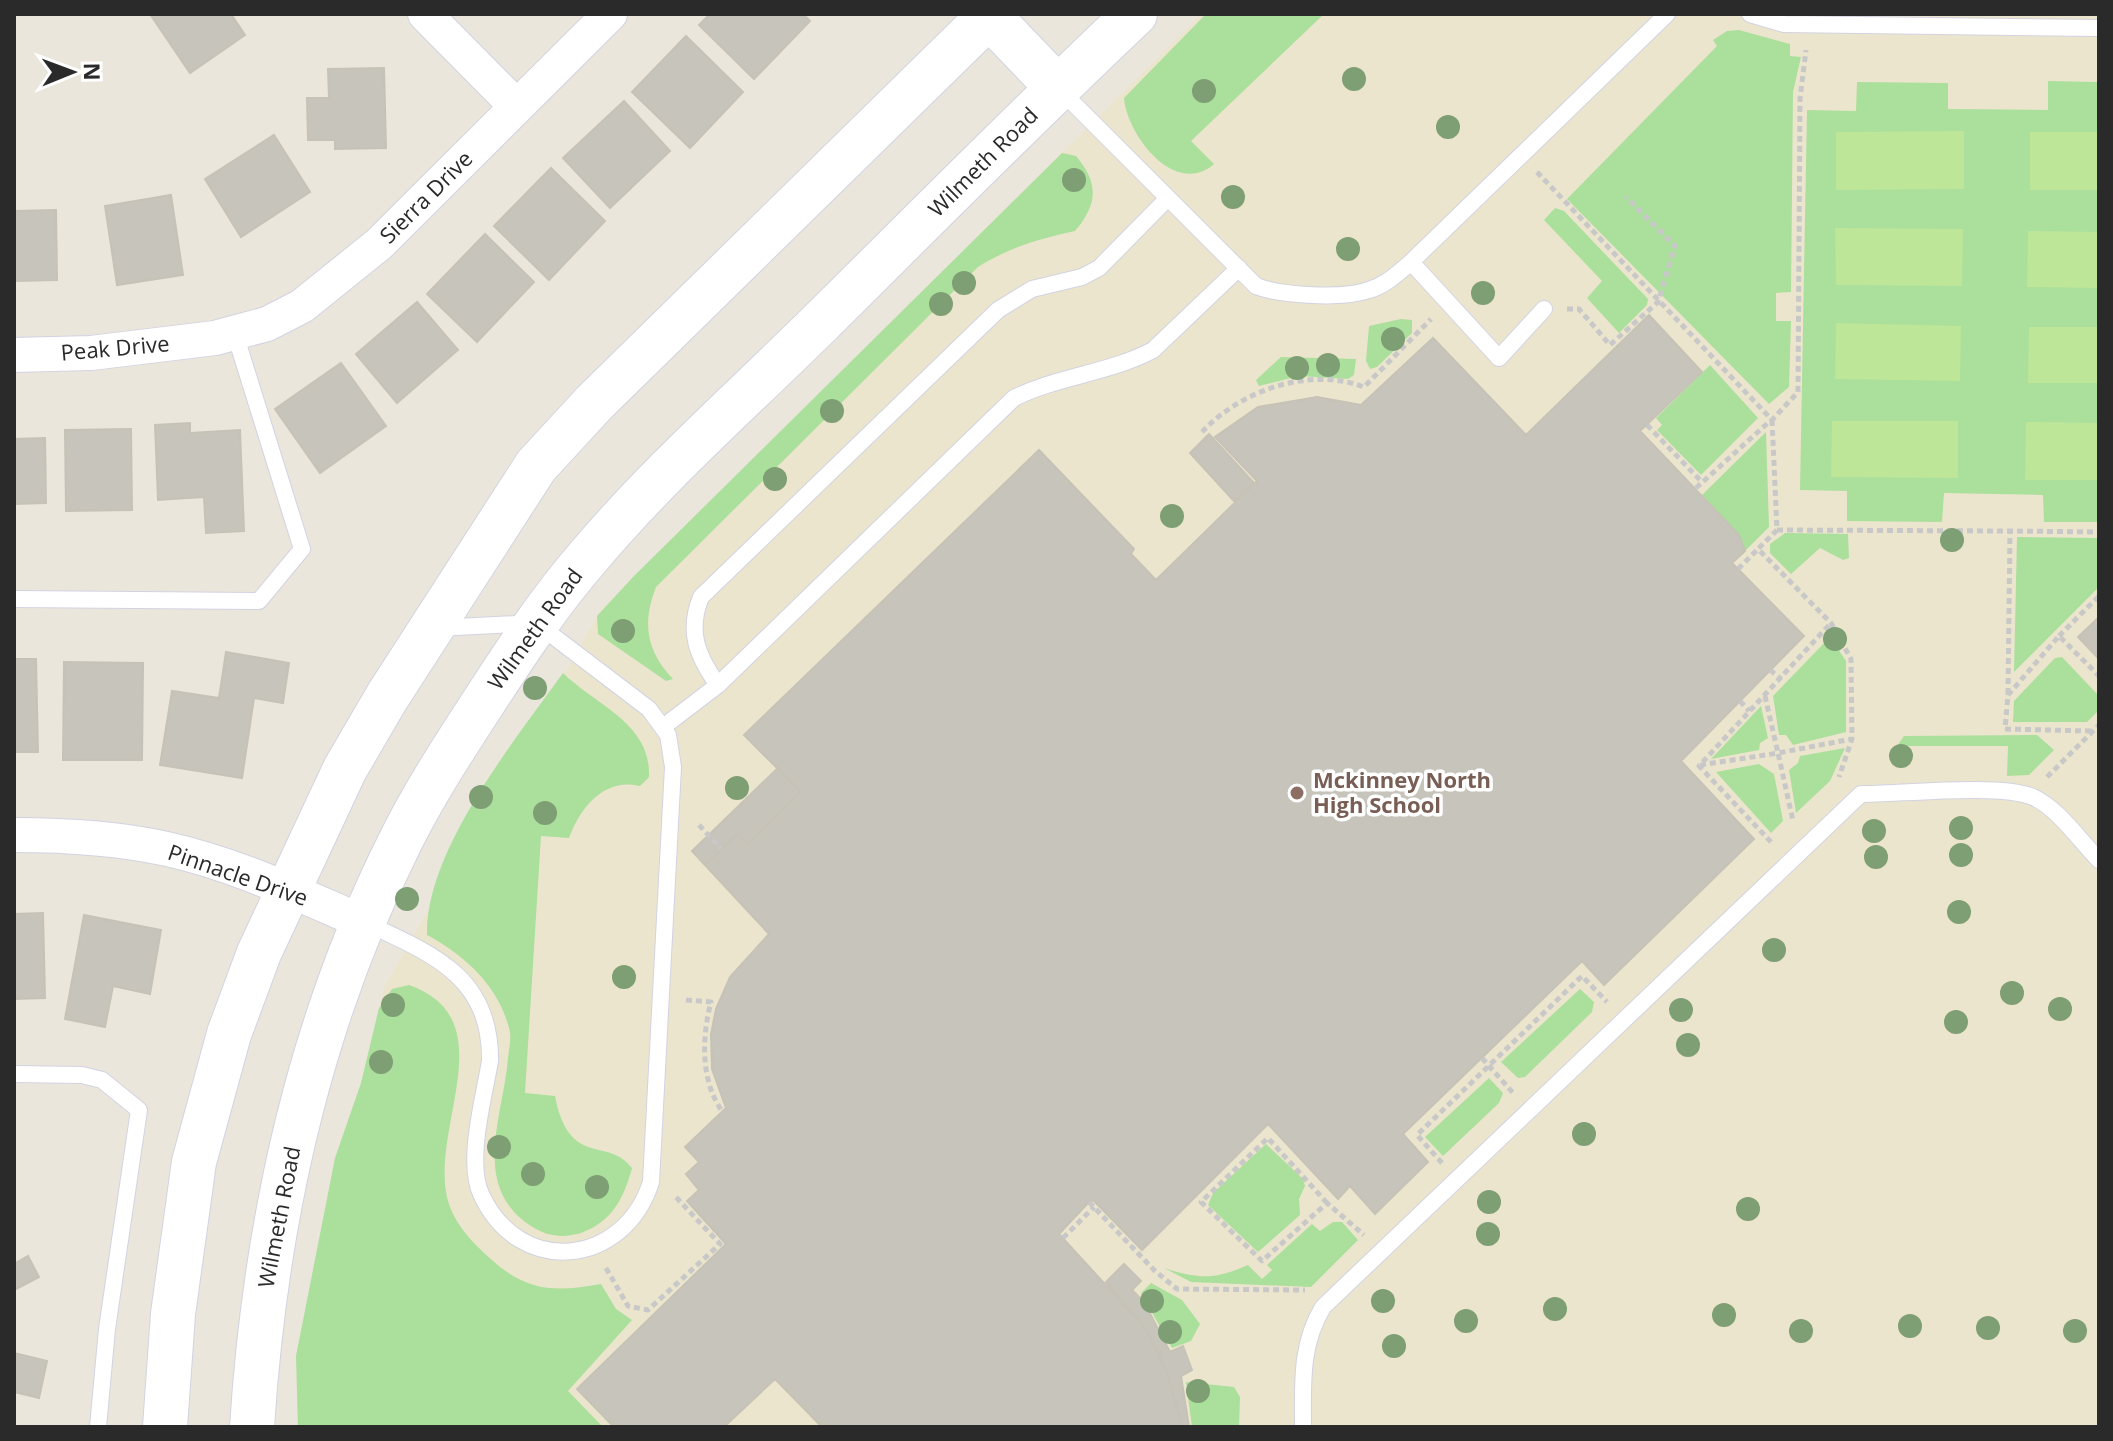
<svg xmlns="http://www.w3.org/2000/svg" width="2113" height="1441" font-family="'Open Sans',sans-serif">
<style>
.education{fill:#ece5cd}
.green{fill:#abdf9c}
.pitch{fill:#bde698}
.building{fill:#c7c4bb;stroke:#c6c2b6;stroke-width:2}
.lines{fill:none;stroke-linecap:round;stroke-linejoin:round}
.lane-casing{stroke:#d2d3e2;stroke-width:18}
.street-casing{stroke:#d2d3e2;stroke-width:36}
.secondary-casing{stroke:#d2d3e2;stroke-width:46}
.path{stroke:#c8c8c8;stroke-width:5;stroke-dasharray:6 4;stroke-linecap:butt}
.lane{stroke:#fff;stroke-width:16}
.street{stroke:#fff;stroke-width:34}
.secondary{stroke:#fff;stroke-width:44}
.tree{fill:#7e9e74}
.education-dot{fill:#8d6e63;stroke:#fff;stroke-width:3}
.labels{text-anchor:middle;stroke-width:7;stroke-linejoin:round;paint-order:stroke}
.street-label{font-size:22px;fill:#2a2a2a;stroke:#fff}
.education-label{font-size:22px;font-weight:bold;fill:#785e54;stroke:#fff;text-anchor:start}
</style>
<rect width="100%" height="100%" fill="#ebe6dc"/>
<path class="education" d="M 1202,14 L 2099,14 L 2099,1427 L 298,1427 L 296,1356 L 384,987 L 601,610 Z"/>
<path class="green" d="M 1206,14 L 1324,14 L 1191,141 L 1214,164 C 1175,198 1127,135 1124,98 Z
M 1739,30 L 1790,44 L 1790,56 L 1801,57 L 1793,92 L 1791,292 L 1776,293 L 1776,321 L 1791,321 L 1789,387 L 1769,404 L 1567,199 L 1717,46 L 1713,40 L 1727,31 Z
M 2048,81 L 2099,82 L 2099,522 L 2044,522 L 2043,495 L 1944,493 L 1942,522 L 1847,521 L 1847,491 L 1800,490 L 1807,110 L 1856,111 L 1857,82 L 1948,83 L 1948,109 L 2048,110 Z
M 1062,153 L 1076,156 C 1099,183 1098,204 1075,231 C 1039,239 1010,247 978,267 L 656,587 C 642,623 646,651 673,679 L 666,681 L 598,634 L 597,616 L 633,577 Z
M 1555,208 L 1564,211 L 1648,299 L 1647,305 L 1619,333 L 1587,298 L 1602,281 L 1544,220 Z
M 1401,319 L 1412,320 L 1412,333 L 1377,367 L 1370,369 L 1366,361 L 1369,326 Z
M 1281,357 L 1356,359 L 1354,375 L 1348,379 L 1299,376 L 1259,386 L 1256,380 Z
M 1710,365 L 1758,418 L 1701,475 L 1657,430 L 1662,425 L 1656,418 Z
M 1766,432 L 1769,527 L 1745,551 L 1739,535 L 1702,495 Z
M 1785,533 L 1848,534 L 1849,558 L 1843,560 L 1820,548 L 1791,574 L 1770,553 L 1770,544 Z
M 2017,537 L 2099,538 L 2099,587 L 2014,672 Z
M 1830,637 L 1846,661 L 1846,732 L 1793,745 L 1786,735 L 1779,735 L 1773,696 Z
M 2062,657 L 2099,696 L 2099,710 L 2087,722 L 2013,722 L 2014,701 L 2055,658 Z
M 563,673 C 598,707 651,723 649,777 L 640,786 C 604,777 580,808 569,838 L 541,836 L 525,1093 L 555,1096 C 569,1169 608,1136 632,1168 C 625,1193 617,1213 594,1227 C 573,1239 550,1239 531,1226 C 470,1186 503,1118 508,1058 C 509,1048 512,1037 509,1028 C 498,985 464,955 427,935 C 425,851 515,740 563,673 Z
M 1761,706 L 1768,738 L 1760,743 L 1759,750 L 1711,759 Z
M 2037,735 L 2054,750 L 2029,775 L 2007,776 L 2008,746 L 1897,746 L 1904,736 Z
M 1845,748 L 1830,781 L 1796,813 L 1789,770 L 1798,763 L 1800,756 Z
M 1759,764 L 1774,774 L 1783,821 L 1771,833 L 1716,772 Z
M 409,985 C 505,1019 431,1124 447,1197 C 454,1225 473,1243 493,1261 C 528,1292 557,1292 601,1284 L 616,1309 L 632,1320 L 568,1391 L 603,1427 L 298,1427 L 296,1356 L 335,1158 L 361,1083 L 379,1008 L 392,989 Z
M 1580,989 L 1594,1002 L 1592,1012 L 1525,1077 L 1518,1078 L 1501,1062 Z
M 1489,1078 L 1503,1093 L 1499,1103 L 1443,1156 L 1425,1137 Z
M 1266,1144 L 1303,1179 L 1305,1186 L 1299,1199 L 1300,1215 L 1258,1252 L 1208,1205 L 1213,1193 Z
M 1333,1222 L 1342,1222 L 1358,1240 L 1311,1287 L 1191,1282 L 1164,1268 C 1199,1279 1214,1280 1248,1265 L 1262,1279 L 1272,1270 L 1267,1265 L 1312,1224 L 1320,1231 Z
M 1151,1283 L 1182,1300 L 1200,1324 L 1191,1341 L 1172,1348 L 1141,1293 Z
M 1186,1382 L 1234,1387 L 1240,1397 L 1239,1427 L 1192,1427 Z"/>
<path class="pitch" d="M 1964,131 L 1964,189 L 1836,190 L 1836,132 Z
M 2030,132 L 2099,132 L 2099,190 L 2030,190 Z
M 1835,228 L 1963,229 L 1962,286 L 1836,285 Z
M 2028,231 L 2099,232 L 2099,288 L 2027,287 Z
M 1836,323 L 1961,326 L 1960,381 L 1835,379 Z
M 2029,327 L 2099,327 L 2099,383 L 2028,383 Z
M 1832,421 L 1958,421 L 1958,478 L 1831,477 Z
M 2026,422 L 2099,423 L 2099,480 L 2025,480 Z"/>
<path class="building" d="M 150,14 L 231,14 L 245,35 L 190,73 Z
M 710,14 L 803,14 L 810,21 L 754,79 L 699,25 Z
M 686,36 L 743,92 L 690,148 L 632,92 Z
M 384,68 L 386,148 L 335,149 L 335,140 L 308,140 L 307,98 L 329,98 L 328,69 Z
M 624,101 L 670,151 L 610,208 L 563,158 Z
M 274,135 L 310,192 L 241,237 L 205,179 Z
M 551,168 L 605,221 L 549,280 L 494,226 Z
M 171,195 L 183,275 L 117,285 L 105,206 Z
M 56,210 L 57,280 L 14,281 L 14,211 Z
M 485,234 L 534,282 L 477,342 L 427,294 Z
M 417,302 L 458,350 L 397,403 L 356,354 Z
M 1649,315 L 1702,372 L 1640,431 L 1739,535 L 1745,551 L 1732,563 L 1804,636 L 1681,761 L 1754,839 L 1604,985 L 1582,961 L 1403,1134 L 1428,1162 L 1375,1214 L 1350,1186 L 1338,1199 L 1268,1124 L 1142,1250 L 1093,1200 L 1089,1202 L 1059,1234 L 1146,1329 L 1167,1372 L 1182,1427 L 822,1427 L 775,1379 L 724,1427 L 614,1427 L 577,1389 L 726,1244 L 687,1201 L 699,1190 L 686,1174 L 699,1162 L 685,1147 L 726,1108 L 712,1069 L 711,1034 L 716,1009 L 730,977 L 769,934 L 705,865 L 737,834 L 747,844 L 801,792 L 744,735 L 1039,450 L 1134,549 L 1131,554 L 1156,580 L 1257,481 L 1215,437 L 1258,407 L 1317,397 L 1361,405 L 1433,338 L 1526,435 Z
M 341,363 L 386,426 L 320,473 L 275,409 Z
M 190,423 L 190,433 L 240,430 L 244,531 L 206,533 L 204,497 L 158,500 L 155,425 Z
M 131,429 L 132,510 L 66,511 L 65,430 Z
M 1209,434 L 1254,483 L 1234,501 L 1190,453 Z
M 45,438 L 46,503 L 14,504 L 14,439 Z
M 2099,617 L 2099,659 L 2078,637 Z
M 226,652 L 289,663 L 283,703 L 254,698 L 242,778 L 160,765 L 172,691 L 219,698 Z
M 14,659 L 36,659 L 38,752 L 14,752 Z
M 64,662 L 143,663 L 142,760 L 63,760 Z
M 778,768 L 801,792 L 747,844 L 737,834 L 705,865 L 692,851 Z
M 43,913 L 45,998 L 14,999 L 14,914 Z
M 84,915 L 161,930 L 150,994 L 113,986 L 105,1027 L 65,1019 Z
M 28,1256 L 39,1277 L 14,1290 L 14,1264 Z
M 1124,1264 L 1141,1281 L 1132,1290 L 1144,1302 L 1170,1352 L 1183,1346 L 1192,1370 L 1181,1376 L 1189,1427 L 1182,1427 L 1167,1372 L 1146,1329 L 1106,1282 Z
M 14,1353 L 47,1361 L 39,1398 L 14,1392 Z"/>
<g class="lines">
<defs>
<path id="lane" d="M 1750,14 L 1784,24 L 2099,28
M 1059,89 L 1256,286 C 1282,296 1343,299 1369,290 C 1386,285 1398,273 1411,262 L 1667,14
M 1411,262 L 1499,358 L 1544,309
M 14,599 L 259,601 L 302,549 L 235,334
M 718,685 C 697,656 687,631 701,597 L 998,310 L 1032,289 L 1082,277 L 1099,268 L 1168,198
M 663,727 L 718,685 L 1014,398 C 1058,376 1110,373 1153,350 L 1239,268
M 366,923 C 432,954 491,976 490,1061 C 484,1097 466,1161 481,1194 C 519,1278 624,1267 651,1182 L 673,767 L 668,735 L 649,709 L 536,623 L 437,628
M 14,1074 L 82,1075 L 102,1080 L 139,1110 L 107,1329 L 98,1427
M 1303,1427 C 1303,1384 1300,1345 1323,1307 L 1861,794 C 1899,794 2002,783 2033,797 C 2059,809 2079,840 2099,860"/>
<path id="street" d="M 425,14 L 516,106
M 14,355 L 91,353 L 215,338 L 267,324 L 302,306 L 379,244 L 610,14
M 14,835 C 65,835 117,838 167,849 C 235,864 300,895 363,922"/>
<path id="secondary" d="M 989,16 L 1058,88
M 165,1427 L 173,1314 L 194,1162 L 229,1034 L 259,953 L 345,769 L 387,697 L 536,466 L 594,403 L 991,14
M 252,1427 C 265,1225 308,1026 399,844 C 423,795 453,749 483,703 C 516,652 549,602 589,556 C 659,473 743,399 820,323 C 925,219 1028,115 1135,14"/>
</defs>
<use href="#lane" class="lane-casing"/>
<use href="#street" class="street-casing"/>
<use href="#secondary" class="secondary-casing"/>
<path class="path" d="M 1537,172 L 1772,420 L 1798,392 L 1800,99 L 1806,50
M 1567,309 L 1579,309 L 1610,345 L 1658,302 L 1675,246 L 1626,197
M 1772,420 L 1777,530 L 1758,549 L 1831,623 L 1851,659 L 1852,739 L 1839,777
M 1647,425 L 1702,482
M 1202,432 C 1240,391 1309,366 1364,387 L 1431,319
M 1696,488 L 1771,420
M 1777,530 L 2010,531
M 1738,569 L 1758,549
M 2059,636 L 2099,596
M 1770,670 L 1781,679
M 2008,694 L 2010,531 L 2099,532
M 1765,696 L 1778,753 L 1852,739
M 1740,701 L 1749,711
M 2091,731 L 2005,729 L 2008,695 L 2059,636 L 2099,676
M 1700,765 L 1778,753 L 1793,821
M 2047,777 L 2099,725
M 699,825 L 721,849
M 1771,842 L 1699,766 L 1831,623
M 686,1000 L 711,1002 C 702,1036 700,1080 722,1111
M 1482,1058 L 1513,1093
M 1442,1163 L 1417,1135 L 1582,976 L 1607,1002
M 1089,1202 L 1155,1271 L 1177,1289 L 1305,1290
M 1327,1203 L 1268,1138 L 1201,1202 L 1262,1261 L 1327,1203 L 1364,1235
M 1063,1238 L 1094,1207
M 606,1268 L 628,1306 L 648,1310 L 720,1244 L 674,1195"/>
<use href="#lane" class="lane"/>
<use href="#street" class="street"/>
<use href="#secondary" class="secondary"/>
</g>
<g class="tree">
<circle cx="1354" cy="79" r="12"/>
<circle cx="1204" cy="91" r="12"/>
<circle cx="1448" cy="127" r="12"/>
<circle cx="1074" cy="180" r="12"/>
<circle cx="1233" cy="197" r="12"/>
<circle cx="1348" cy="249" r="12"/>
<circle cx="964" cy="283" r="12"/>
<circle cx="1483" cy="293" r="12"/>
<circle cx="941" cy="304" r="12"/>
<circle cx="1393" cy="339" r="12"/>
<circle cx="1328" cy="365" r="12"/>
<circle cx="1297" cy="368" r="12"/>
<circle cx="832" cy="411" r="12"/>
<circle cx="775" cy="479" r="12"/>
<circle cx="1172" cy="516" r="12"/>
<circle cx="1952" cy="540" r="12"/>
<circle cx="623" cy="631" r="12"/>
<circle cx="1835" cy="639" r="12"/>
<circle cx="535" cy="688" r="12"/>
<circle cx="1901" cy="756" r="12"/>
<circle cx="737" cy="788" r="12"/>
<circle cx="481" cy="797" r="12"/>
<circle cx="545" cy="813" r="12"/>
<circle cx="1961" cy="828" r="12"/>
<circle cx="1874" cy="831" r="12"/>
<circle cx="1961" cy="855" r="12"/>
<circle cx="1876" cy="857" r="12"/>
<circle cx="407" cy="899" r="12"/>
<circle cx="1959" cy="912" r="12"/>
<circle cx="1774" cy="950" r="12"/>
<circle cx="624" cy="977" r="12"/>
<circle cx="2012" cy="993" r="12"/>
<circle cx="393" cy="1005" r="12"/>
<circle cx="2060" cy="1009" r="12"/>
<circle cx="1681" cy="1010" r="12"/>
<circle cx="1956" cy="1022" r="12"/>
<circle cx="1688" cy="1045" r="12"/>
<circle cx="381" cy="1062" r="12"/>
<circle cx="1584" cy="1134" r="12"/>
<circle cx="499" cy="1147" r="12"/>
<circle cx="533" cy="1174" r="12"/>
<circle cx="597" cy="1187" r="12"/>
<circle cx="1489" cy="1202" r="12"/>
<circle cx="1748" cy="1209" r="12"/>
<circle cx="1488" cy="1234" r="12"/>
<circle cx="1152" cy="1301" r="12"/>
<circle cx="1383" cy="1301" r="12"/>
<circle cx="1555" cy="1309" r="12"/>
<circle cx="1724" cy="1315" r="12"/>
<circle cx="1466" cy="1321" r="12"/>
<circle cx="1910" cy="1326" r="12"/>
<circle cx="1988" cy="1328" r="12"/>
<circle cx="1801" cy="1331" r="12"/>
<circle cx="2075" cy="1331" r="12"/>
<circle cx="1170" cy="1332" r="12"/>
<circle cx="1394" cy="1346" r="12"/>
<circle cx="1198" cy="1391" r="12"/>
</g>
<circle class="education-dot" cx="1297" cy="793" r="8"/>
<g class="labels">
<g class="street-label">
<text transform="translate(983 162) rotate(-45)" y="8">Wilmeth Road</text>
<text transform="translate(426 197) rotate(-45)" y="8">Sierra Drive</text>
<text transform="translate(115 348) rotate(-5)" y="8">Peak Drive</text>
<text transform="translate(535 629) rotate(-54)" y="8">Wilmeth Road</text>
<text transform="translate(238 875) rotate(19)" y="8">Pinnacle Drive</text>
<text transform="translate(279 1217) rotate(-79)" y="8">Wilmeth Road</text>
</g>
<g class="education-label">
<text x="1313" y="788">Mckinney North<tspan x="1313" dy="25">High School</tspan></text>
</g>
</g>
<rect width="2113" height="1441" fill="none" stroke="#2a2a2a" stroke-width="32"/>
<g transform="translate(72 72) rotate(89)" stroke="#ffffff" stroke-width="6" paint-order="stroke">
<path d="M0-6L14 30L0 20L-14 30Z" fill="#2a2a2a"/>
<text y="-12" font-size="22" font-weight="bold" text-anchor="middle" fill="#2a2a2a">N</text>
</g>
</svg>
